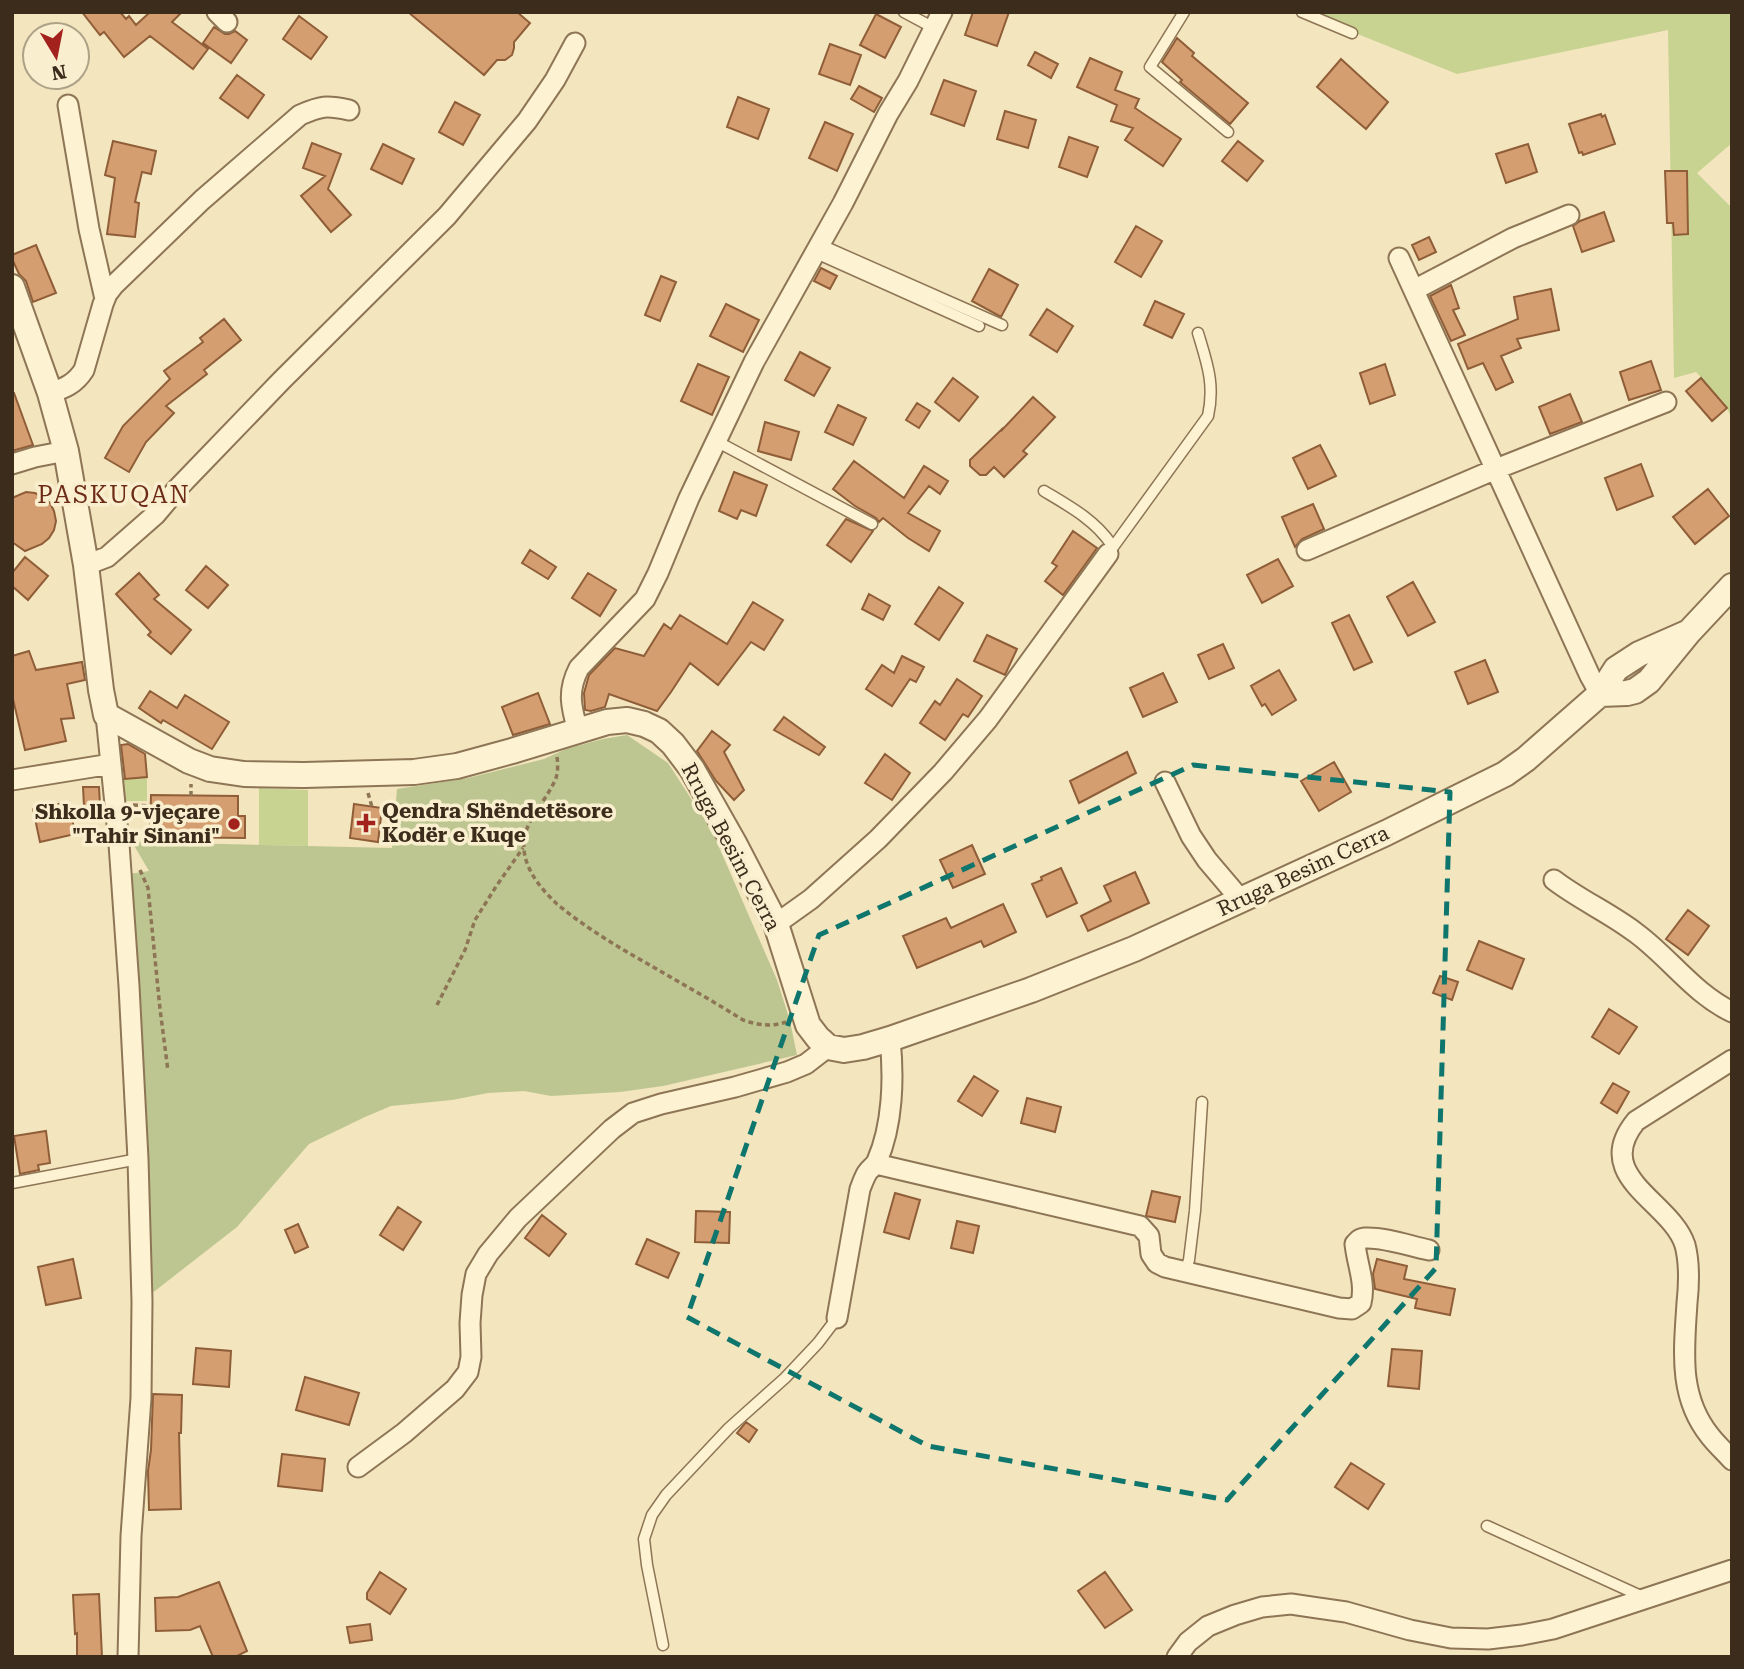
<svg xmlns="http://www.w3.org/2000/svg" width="1744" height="1669" font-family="'Roboto Serif',serif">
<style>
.green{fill:#c8d291}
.cemetery{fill:#bdc691}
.building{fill:#d59e70;stroke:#8f5e38;stroke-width:2}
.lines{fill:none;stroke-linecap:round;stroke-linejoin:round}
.service-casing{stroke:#8d7555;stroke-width:13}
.minor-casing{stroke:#8d7555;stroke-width:23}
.tertiary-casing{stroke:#8d7555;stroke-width:28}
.path{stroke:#8d7555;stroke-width:3.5;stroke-dasharray:5 3.5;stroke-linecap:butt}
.service{stroke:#fdf2d2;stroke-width:10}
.minor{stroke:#fdf2d2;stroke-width:19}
.tertiary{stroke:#fdf2d2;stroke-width:24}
.marked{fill:none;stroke:#0f766e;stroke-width:5;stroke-dasharray:14 9;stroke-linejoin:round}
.poi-dot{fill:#a3221e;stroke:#f9efcf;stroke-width:2.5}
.labels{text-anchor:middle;stroke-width:7;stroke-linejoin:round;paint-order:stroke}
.poi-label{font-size:21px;font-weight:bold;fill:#3b2c1b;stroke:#f9efcf;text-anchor:start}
.street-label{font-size:21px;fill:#3b2c1b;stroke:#f9efcf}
.quarter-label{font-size:24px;letter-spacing:2px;fill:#6d2b15;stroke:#f9efcf}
</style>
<rect width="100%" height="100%" fill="#f3e5be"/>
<path class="green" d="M 1303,12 L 1732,12 L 1732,143 L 1697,173 L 1732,208 L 1732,419 L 1725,404 L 1696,372 L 1674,378 L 1668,30 L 1457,74 Z
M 147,777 L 147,801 L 124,801 L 124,779 Z
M 259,788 L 308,790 L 308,846 L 259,845 Z"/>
<path class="cemetery" d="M 627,735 L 668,763 L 712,831 L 777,980 L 790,1021 L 797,1055 L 663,1086 L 620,1092 L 551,1096 L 524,1091 L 488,1093 L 452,1100 L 391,1106 L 365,1117 L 309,1144 L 237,1227 L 142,1301 L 122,875 L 149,871 L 132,842 L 392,848 L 397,789 L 468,778 L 544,759 L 566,749 L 603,739 Z"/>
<path class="building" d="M 82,12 L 120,12 L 126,19 L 129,16 L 136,25 L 150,12 L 182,12 L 172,22 L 208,49 L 193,69 L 150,36 L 124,57 L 104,32 L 100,35 Z
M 408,12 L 517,12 L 530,23 L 514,42 L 514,48 L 512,55 L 505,60 L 497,60 L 484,75 Z
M 973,12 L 1009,12 L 997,46 L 965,35 Z
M 876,14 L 901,27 L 885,58 L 860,45 Z
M 299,16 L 327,37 L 311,59 L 283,39 Z
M 214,27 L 225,34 L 229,34 L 235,31 L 247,40 L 231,63 L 203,43 Z
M 1177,38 L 1194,53 L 1192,56 L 1248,103 L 1230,124 L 1180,82 L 1182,80 L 1162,62 Z
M 830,44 L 861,55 L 850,85 L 819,74 Z
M 1035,52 L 1058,64 L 1051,78 L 1028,65 Z
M 1090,58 L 1122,72 L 1115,90 L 1139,99 L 1135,108 L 1181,139 L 1163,166 L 1125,140 L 1133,128 L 1111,121 L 1117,105 L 1077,87 Z
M 1341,59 L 1388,102 L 1366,129 L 1317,87 Z
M 237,75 L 264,95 L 248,118 L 220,98 Z
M 944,80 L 976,91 L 964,126 L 931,114 Z
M 859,86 L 882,98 L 874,112 L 851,99 Z
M 738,97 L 769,109 L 758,139 L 727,127 Z
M 455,102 L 480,115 L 463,145 L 439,132 Z
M 1005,111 L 1036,120 L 1028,148 L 997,139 Z
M 1601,114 L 1602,117 L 1605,115 L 1615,144 L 1583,155 L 1582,152 L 1579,153 L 1569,124 Z
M 825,122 L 853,134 L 837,171 L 809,158 Z
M 1069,137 L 1098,147 L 1087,177 L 1059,167 Z
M 113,141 L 156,151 L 151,174 L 142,172 L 135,202 L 139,203 L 135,237 L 107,234 L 115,178 L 105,175 Z
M 1238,141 L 1263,161 L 1247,181 L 1222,161 Z
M 312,143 L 341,154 L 328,189 L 351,215 L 331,232 L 301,196 L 325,176 L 303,168 Z
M 383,144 L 414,159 L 402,184 L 371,169 Z
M 1528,144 L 1537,172 L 1506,183 L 1496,154 Z
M 1665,171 L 1687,171 L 1688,234 L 1674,235 L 1673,223 L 1667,223 Z
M 1604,212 L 1614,241 L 1582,252 L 1573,226 L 1580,221 Z
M 1136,226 L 1162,241 L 1141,277 L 1115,262 Z
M 1429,237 L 1436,252 L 1419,260 L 1412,245 Z
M 36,245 L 56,293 L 33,302 L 26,281 L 19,274 L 12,259 L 12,255 Z
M 821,268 L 837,276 L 830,289 L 814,281 Z
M 989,269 L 1018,285 L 1001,317 L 972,301 Z
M 661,276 L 676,282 L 660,321 L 645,315 Z
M 1451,285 L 1459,308 L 1453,310 L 1465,335 L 1451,341 L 1430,296 Z
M 1551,289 L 1559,330 L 1517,339 L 1521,348 L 1501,356 L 1513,382 L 1496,390 L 1483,363 L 1468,369 L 1458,344 L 1518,319 L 1514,297 Z
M 1155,301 L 1184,314 L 1172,338 L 1144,325 Z
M 726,304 L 759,320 L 743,352 L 710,336 Z
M 1047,309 L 1073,326 L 1057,352 L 1030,335 Z
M 224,319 L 241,340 L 204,370 L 207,374 L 166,406 L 174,413 L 146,442 L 129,472 L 105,458 L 123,426 L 170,379 L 164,371 L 203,342 L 200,338 Z
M 800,352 L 830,368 L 814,396 L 785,380 Z
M 1651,361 L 1661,390 L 1629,400 L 1620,372 Z
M 698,364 L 729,377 L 712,415 L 681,401 Z
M 1385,364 L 1395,395 L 1370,404 L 1360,373 Z
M 953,378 L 978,397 L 959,421 L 935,402 Z
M 1701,378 L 1727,408 L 1712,421 L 1686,391 Z
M 12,393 L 14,393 L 33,445 L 12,451 Z
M 1570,394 L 1582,422 L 1550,434 L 1539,407 Z
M 1033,397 L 1055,417 L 1023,451 L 1027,454 L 1004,477 L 994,467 L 986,475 L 980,475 L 970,466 L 970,460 L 1002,429 L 1002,430 Z
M 917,403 L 930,411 L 919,428 L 906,420 Z
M 838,405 L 866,418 L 853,445 L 825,432 Z
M 765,422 L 799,432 L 791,460 L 758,451 Z
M 1320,445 L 1336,476 L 1308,489 L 1293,458 Z
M 854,461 L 904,498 L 924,466 L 948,481 L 940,494 L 929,486 L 908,513 L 940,531 L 929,551 L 908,538 L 883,518 L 879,522 L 876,518 L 855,506 L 833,489 Z
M 1641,464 L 1653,496 L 1617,510 L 1605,478 Z
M 734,472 L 767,485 L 756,516 L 741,510 L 737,519 L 719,511 Z
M 1708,489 L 1729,516 L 1695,544 L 1673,517 Z
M 26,492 L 35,493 L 43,497 L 50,503 L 54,511 L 56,521 L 54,530 L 49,538 L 42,544 L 25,551 L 12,542 L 12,498 Z
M 1313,504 L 1324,529 L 1302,539 L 1295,547 L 1282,517 Z
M 846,519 L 873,531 L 851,562 L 827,545 Z
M 1073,531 L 1097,548 L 1063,595 L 1045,581 L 1057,566 L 1052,563 Z
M 530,550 L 556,567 L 548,579 L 522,563 Z
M 25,557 L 48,576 L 28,600 L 12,586 L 12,573 Z
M 1278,559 L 1293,586 L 1262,603 L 1247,575 Z
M 206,566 L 228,585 L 208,608 L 186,590 Z
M 139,573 L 159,595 L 154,599 L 191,630 L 171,654 L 148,635 L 151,632 L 116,594 Z
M 588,573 L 616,590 L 600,616 L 572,598 Z
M 1413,582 L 1435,622 L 1408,636 L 1387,597 Z
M 939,587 L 963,603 L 939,640 L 915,624 Z
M 869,594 L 890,606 L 883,620 L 862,609 Z
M 753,602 L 783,620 L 764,650 L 751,642 L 718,685 L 690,663 L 671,692 L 657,711 L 609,694 L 605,707 L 591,711 L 585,710 L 584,693 L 589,675 L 615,648 L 644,656 L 664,624 L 671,629 L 680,615 L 727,644 Z
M 1349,615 L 1372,662 L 1354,670 L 1332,623 Z
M 987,635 L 1017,649 L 1005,675 L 974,661 Z
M 1223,644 L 1234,668 L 1209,679 L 1198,655 Z
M 29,651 L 36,670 L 82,662 L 85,680 L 67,684 L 74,718 L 61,719 L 66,741 L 25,750 L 12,695 L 12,656 Z
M 902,656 L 924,667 L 916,682 L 910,679 L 892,706 L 866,689 L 882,665 L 894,673 Z
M 1485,660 L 1498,692 L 1468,704 L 1455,672 Z
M 1279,670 L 1296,700 L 1272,715 L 1265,704 L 1262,706 L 1251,686 Z
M 1163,673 L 1177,702 L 1143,717 L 1130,688 Z
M 957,679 L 982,696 L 968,717 L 963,714 L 945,740 L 920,723 L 935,701 L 940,705 Z
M 150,691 L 177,708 L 185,695 L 229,722 L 212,749 L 163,720 L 161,723 L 139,708 Z
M 538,693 L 550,724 L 513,735 L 502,707 Z
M 784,717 L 825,747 L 819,755 L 774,730 Z
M 712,731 L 730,745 L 724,752 L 744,790 L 734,800 L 716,781 L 697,751 Z
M 128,744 L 145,754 L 147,777 L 125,779 L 121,745 Z
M 1127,752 L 1136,773 L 1079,803 L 1070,781 Z
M 885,754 L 910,773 L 892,800 L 865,783 Z
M 1334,762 L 1351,792 L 1319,811 L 1301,781 Z
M 83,787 L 99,787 L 100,805 L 84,806 Z
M 151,795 L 238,796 L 238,816 L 245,816 L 245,838 L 150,837 Z
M 69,802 L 75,834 L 40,842 L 33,809 Z
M 354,804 L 382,808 L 378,842 L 350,838 Z
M 972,845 L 985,874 L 953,888 L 940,860 Z
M 1061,868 L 1077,903 L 1047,917 L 1032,884 L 1042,880 L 1041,877 Z
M 1135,872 L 1149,903 L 1088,931 L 1081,916 L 1111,901 L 1104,886 Z
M 1003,904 L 1016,932 L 984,947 L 981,941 L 917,968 L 903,936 L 946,918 L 951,928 Z
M 1688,910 L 1709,926 L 1688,955 L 1666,939 Z
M 1479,941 L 1524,959 L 1512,989 L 1467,970 Z
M 1440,976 L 1458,982 L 1452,1000 L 1433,993 Z
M 1609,1009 L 1637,1027 L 1619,1054 L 1592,1037 Z
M 974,1076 L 998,1091 L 982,1116 L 958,1101 Z
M 1613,1083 L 1629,1092 L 1617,1113 L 1601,1103 Z
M 1027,1098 L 1061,1107 L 1055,1132 L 1021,1123 Z
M 46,1131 L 50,1163 L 38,1165 L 39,1170 L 20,1174 L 14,1136 Z
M 1152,1191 L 1180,1197 L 1175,1222 L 1146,1216 Z
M 895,1193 L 920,1200 L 909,1239 L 884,1232 Z
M 398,1207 L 421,1222 L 403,1250 L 380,1235 Z
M 696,1211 L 730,1212 L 729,1243 L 695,1242 Z
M 542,1215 L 566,1234 L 549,1256 L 525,1238 Z
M 957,1221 L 979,1226 L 973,1253 L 951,1248 Z
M 298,1224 L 308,1247 L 295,1253 L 285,1230 Z
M 647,1239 L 679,1253 L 668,1278 L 636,1264 Z
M 73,1259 L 81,1298 L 46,1305 L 38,1267 Z
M 1377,1259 L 1407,1266 L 1404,1279 L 1455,1289 L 1450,1315 L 1415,1308 L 1417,1299 L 1375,1289 L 1373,1274 Z
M 196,1348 L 231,1351 L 229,1387 L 193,1384 Z
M 1392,1349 L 1422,1351 L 1419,1389 L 1388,1386 Z
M 305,1377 L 359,1393 L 349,1425 L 296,1410 Z
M 153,1394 L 182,1395 L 181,1433 L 179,1433 L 181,1509 L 149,1510 L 148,1471 L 151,1450 Z
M 746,1422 L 757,1430 L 749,1442 L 737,1433 Z
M 282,1454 L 325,1459 L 322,1491 L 278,1486 Z
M 1351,1463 L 1384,1484 L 1368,1509 L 1335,1487 Z
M 380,1572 L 406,1589 L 390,1614 L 367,1599 L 367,1593 Z
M 1105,1572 L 1132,1610 L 1105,1628 L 1078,1591 Z
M 219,1582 L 247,1651 L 235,1657 L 213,1657 L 200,1626 L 190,1630 L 156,1631 L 155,1598 L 178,1597 Z
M 99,1594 L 102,1657 L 77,1657 L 77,1633 L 75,1634 L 73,1595 Z
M 370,1624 L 372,1640 L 350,1643 L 347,1627 Z"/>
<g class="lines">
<defs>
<path id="service" d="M 904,12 L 934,28
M 1184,12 L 1150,67 L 1228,132
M 1302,12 L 1352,33
M 821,245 L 1002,325
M 816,253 L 979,326
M 716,441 L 872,524
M 1044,491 C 1069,506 1095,520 1111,544 L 1109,551
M 1108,554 L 1208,416 C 1215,384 1207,363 1198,333
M 12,1183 L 138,1159
M 1185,1272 L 1189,1260 L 1195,1211 L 1202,1102
M 1487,1526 L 1643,1597
M 663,1645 L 647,1565 L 644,1539 L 652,1515 L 666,1495 L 729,1428 L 785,1378 L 818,1343 L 837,1318"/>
<path id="minor" d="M 217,12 L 227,22
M 68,105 L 89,229 L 105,299
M 1399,258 L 1590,676 L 1600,694
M 1414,290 L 1513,238 L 1569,215
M 50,393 C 65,388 75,384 84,370 L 103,304 L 107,294 L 114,285 L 202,200 L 300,115 C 321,106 326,105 349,110
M 12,464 L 35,457 L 66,451
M 1307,550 L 1496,469 L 1666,402
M 86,565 L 107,557 L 156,514 L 177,489 L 282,380 L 447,216 L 527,121 L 555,80 L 575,43
M 106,715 L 119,844 L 129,986 L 138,1159 L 142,1301 L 141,1398 L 131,1536 L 128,1657
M 578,731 C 571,707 567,691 579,668 L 645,599 L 658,573 L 689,498 L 754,362 L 843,203 L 888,114 L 908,81 L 942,12
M 12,780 L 111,764
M 1165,782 L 1191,836 L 1207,860 L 1241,900
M 1554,880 C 1580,900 1610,913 1636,933 C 1670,958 1693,993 1732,1012
M 776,924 L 811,899 L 878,839 L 943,772 L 988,719 L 1108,554
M 1732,1060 L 1636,1121 C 1590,1177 1671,1201 1685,1245 C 1690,1264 1689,1284 1687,1303 C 1684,1351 1678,1396 1710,1436 C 1717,1445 1725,1452 1732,1460
M 876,1164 L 1140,1226 L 1149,1236 L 1151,1254 L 1157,1263 L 1165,1267 L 1339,1308 L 1352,1309 L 1361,1303 C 1366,1283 1357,1264 1355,1244 C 1359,1240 1358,1239 1365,1238 C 1384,1237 1410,1246 1429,1250
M 837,1318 L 860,1189 C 862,1184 864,1178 867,1173 C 870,1168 875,1166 877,1161 C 893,1125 894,1077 890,1039
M 358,1467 L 404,1433 L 455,1389 L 468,1372 L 471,1357 L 470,1323 L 472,1295 L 476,1274 L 488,1254 L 518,1218 L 612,1129 L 633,1113 L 661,1104 L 735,1087 L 787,1072 L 806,1064 L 828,1047
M 1177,1657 L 1188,1642 L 1208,1626 L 1235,1615 L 1262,1607 L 1291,1604 L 1318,1608 L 1346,1612 L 1410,1630 L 1451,1638 L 1488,1639 L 1522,1635 L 1553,1629 L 1732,1570"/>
<path id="tertiary" d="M 12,287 L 50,393 L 66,451 L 86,565 L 101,690 L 106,715 L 189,761 L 210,769 L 244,774 L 304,775 L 414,772 L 457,766 L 512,751 L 607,722 L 627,720 L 644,724 L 659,731 L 673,744 L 692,769 L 735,845 L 776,924 L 808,1025 L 818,1038 L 828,1047 L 844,1050 L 863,1047 L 890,1039 L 1031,990 L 1134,949 L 1386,833 L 1505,774 L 1526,759 L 1600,694 L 1616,669 L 1639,654 L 1689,632
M 1600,694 L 1627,693 L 1635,691 L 1649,681 L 1689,632 L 1732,586"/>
</defs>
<use href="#service" class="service-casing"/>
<use href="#minor" class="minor-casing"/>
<use href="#tertiary" class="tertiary-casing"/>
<path class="path" d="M 557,757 C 558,764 558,772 556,778 C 546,803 521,822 524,850 C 526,871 542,890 557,904 C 588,930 625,951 660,971 C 688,987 716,1003 743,1020 C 758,1025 771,1027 786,1022
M 368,793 L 372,807
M 191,796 L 191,784
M 133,805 L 151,806
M 140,870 L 148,888 L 160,1009 L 168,1071
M 437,1005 L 465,950 L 475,920 L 497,885 L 523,848"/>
<use href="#service" class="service"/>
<use href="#minor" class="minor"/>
<use href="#tertiary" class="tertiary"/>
</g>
<path class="marked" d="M 1193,765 L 1450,792 L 1436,1268 L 1227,1500 L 928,1446 L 687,1317 L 819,935 Z"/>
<g class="poi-dot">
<path d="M362.5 812.5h7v7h7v7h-7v7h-7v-7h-7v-7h7z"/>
<circle cx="234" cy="824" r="7"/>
</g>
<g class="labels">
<g class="poi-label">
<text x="382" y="818">Qendra Shëndetësore<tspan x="382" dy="24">Kodër e Kuqe</tspan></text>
<text x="220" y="819" text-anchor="end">Shkolla 9-vjeçare<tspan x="220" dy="24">"Tahir Sinani"</tspan></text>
</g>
<g class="street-label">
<text transform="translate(731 847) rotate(62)" y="7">Rruga Besim Cerra</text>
<text transform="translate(1303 871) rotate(-25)" y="7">Rruga Besim Cerra</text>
</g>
<g class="quarter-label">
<text x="114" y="503">PASKUQAN</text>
</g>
</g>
<rect width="1744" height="1669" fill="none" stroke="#3b2c1b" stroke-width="28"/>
<g transform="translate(56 56) rotate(170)"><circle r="33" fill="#f9efcf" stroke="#ada187" stroke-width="2"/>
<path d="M0-5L12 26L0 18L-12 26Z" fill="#a3221e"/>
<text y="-10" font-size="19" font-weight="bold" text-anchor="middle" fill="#3b2c1b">N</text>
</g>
</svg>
